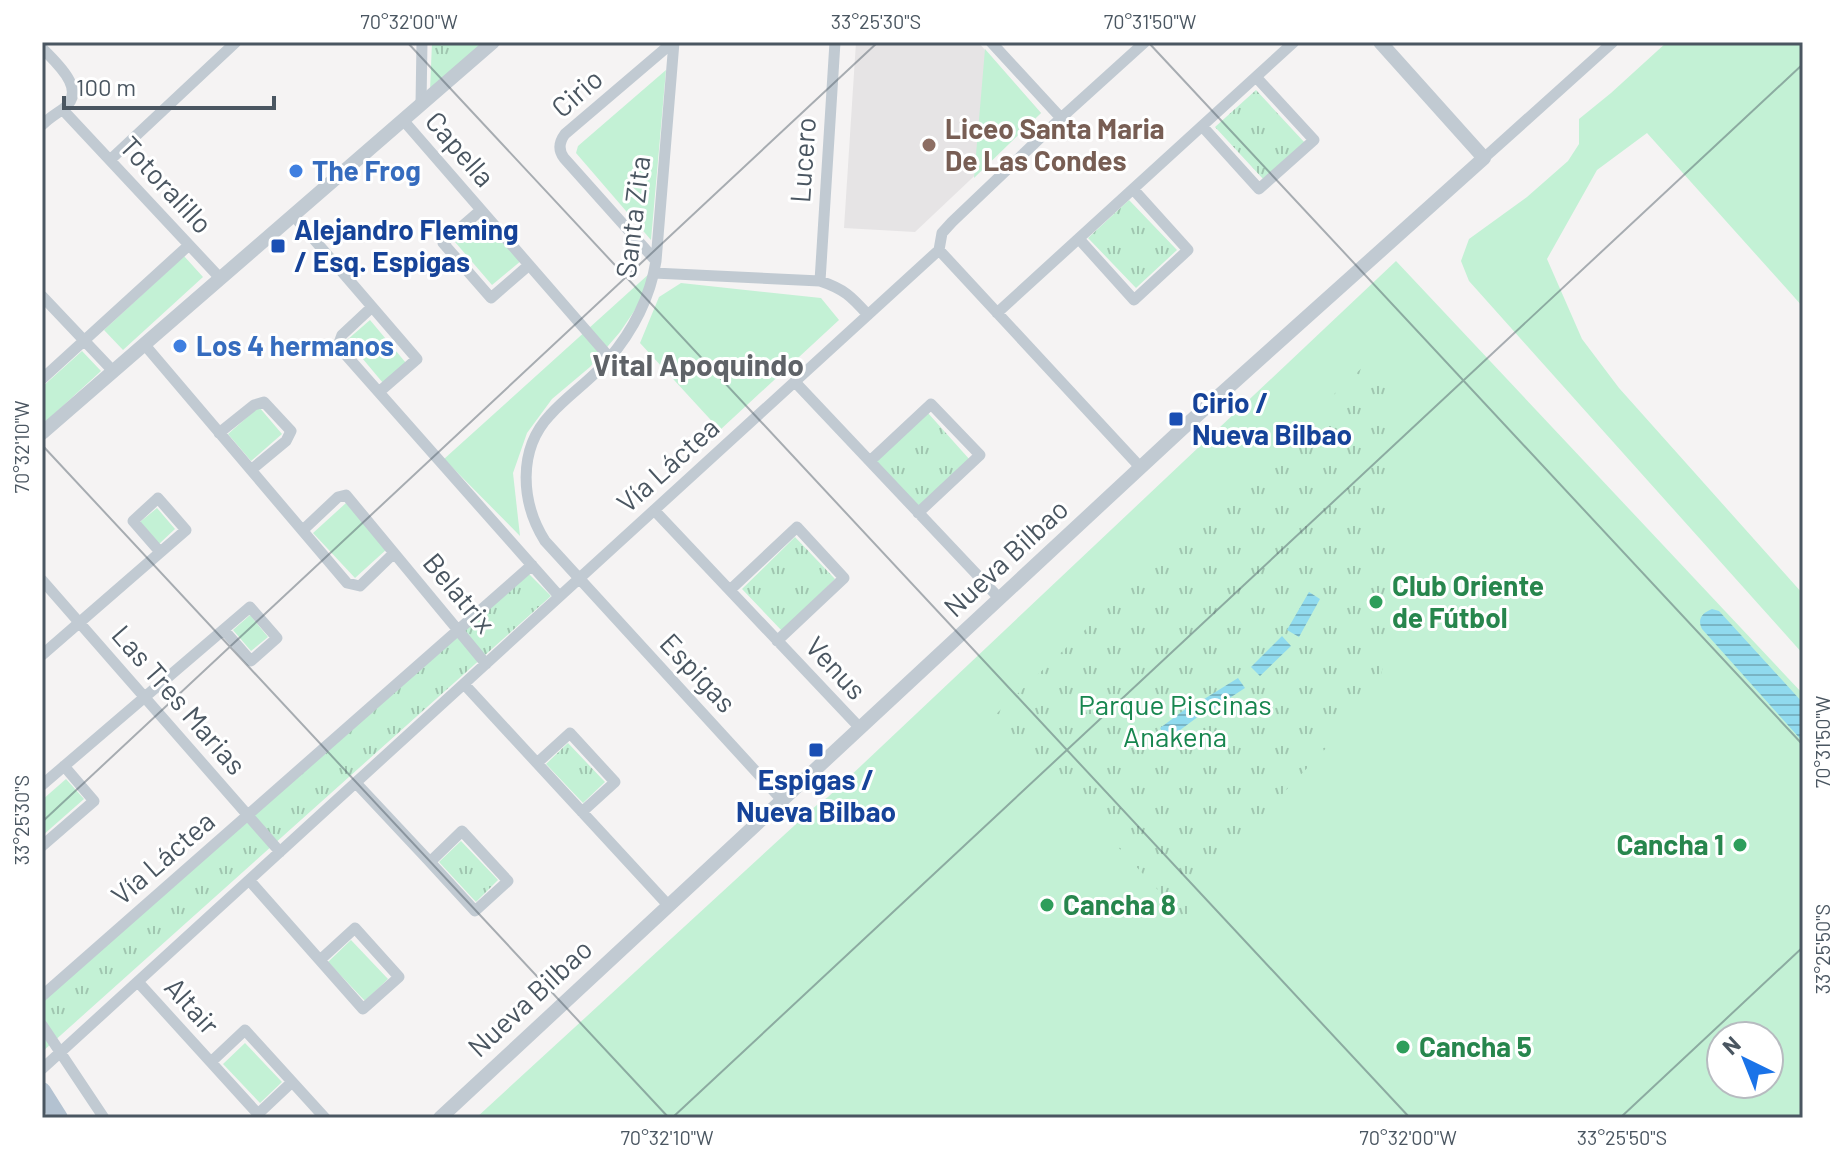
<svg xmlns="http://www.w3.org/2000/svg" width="1845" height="1160" font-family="Barlow,sans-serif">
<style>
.education{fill:#e6e4e5}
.grass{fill:#c3f1d5;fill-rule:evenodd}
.park{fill:url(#park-tufts)}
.water{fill:url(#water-rules)}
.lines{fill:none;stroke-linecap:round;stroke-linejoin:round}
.minor{stroke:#c1cad2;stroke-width:11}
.tertiary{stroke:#c1cad2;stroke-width:14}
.primary{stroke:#b3c2d1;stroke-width:18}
.ticks{fill:none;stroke:#4a5661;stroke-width:2;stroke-opacity:0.45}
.education-dot{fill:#8d6e63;stroke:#fff;stroke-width:3}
.shop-dot{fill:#3f7fe0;stroke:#fff;stroke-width:3}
.transit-dot{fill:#1a4fb4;stroke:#fff;stroke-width:3}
.leisure-dot{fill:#2e9e5b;stroke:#fff;stroke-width:3}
.labels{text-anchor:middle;stroke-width:6;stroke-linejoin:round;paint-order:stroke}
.street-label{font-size:28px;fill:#4a5661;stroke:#fff}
.education-label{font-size:28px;font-weight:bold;fill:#785e54;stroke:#fff;text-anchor:start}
.shop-label{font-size:28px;font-weight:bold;fill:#366cbe;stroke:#fff;text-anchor:start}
.transit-label{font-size:28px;font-weight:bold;fill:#164399;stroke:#fff;text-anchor:start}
.leisure-label{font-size:28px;font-weight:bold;fill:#27864d;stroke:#fff;text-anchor:start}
.park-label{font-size:28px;fill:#17864f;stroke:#fff}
.neighbourhood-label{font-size:30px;font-weight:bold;fill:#5f6368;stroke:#fff}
.neatline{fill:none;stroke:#4a5661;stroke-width:3}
.ticks-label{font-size:20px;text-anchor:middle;fill:#4a5661}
</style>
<defs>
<pattern id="park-tufts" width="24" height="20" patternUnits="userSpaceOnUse" patternTransform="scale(2)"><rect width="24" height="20" fill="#c3f1d5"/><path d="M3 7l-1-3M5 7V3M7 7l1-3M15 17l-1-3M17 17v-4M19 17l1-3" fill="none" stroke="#a0c6b0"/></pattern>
<pattern id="water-rules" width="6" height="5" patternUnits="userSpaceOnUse" patternTransform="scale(2)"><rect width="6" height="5" fill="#90daee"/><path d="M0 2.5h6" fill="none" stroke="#78b4c4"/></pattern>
</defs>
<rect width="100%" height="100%" fill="#f5f3f3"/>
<path class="education" d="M 856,42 L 978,42 L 1041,113 L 915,232 L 844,228 Z"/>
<path class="grass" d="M 1667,42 L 1803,42 L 1803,307 L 1647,133 L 1597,170 L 1547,259 L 1582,339 L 1619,388 L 1803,594 L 1803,654 L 1469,281 L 1461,261 L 1469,239 L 1527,197 L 1568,161 L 1579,144 L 1579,119 L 1611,93 Z
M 985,49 L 1041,113 L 974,178 Z
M 666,70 L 651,240 L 576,153 L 578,146 Z
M 485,217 L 522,260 L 492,285 L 455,242 Z
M 184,256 L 203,277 L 123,350 L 104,330 Z
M 1396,261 L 1803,694 L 1803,1118 L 476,1118 L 819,803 L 828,797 ZM 1721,1036 L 1769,1036 L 1769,1084 L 1721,1084 Z
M 650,273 L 639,304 L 620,332 L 590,367 L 552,399 L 527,433 L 513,473 L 520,536 L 444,459 Z
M 681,283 L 821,298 L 839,320 L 720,430 L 640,343 L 659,297 Z
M 370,320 L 406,363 L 383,383 L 347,340 Z
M 82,351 L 101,371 L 42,425 L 42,387 Z
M 259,407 L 282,434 L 251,461 L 228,434 Z
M 346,503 L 387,549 L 355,578 L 313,533 Z
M 157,508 L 175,529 L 159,544 L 140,522 Z
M 250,615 L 268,637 L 251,651 L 233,630 Z
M 66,779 L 84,799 L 42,836 L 42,800 Z
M 351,940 L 388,979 L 365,1001 L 328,962 Z
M 245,1043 L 282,1082 L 260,1103 L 223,1064 Z"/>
<path class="park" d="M 432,42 L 487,42 L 430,91 Z
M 1256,90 L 1305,143 L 1264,180 L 1215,127 Z
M 1129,200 L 1177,250 L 1136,288 L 1088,238 Z
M 1367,363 L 1388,378 L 1394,572 L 1391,637 L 1375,697 L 1204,876 L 1185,919 L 995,715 Z
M 928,413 L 970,460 L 917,508 L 874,461 Z
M 795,537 L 835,579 L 782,631 L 742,589 Z
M 528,573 L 551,596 L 42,1052 L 42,1001 Z
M 568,743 L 605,782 L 583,803 L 546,764 Z
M 461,841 L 498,880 L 476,902 L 439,862 Z"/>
<path class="water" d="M 1309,592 L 1320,599 L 1299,637 L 1287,630 Z
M 1712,609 L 1719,611 L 1803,703 L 1803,742 L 1702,629 C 1697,619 1702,613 1712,609 Z
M 1282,636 L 1291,646 L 1260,676 L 1251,667 Z
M 1238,678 L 1245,688 L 1208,712 L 1201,701 Z
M 1195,702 L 1203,713 L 1168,739 L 1160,728 Z"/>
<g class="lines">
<path class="minor" d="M 674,42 L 656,261 C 650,298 632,332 608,360 C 591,380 568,395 550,415 C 517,450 521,503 545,541 L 782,800
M 991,42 L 1061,118
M 42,48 C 55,62 89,90 63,109 C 56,114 49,118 42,125
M 421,104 L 422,42
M 63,110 L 220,278
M 403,120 L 610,358
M 1202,126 L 1259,189 L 1314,140 L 1256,77
M 1484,158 L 1613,42
M 110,160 L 236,42
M 481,210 L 443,243 L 491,298 L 529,265
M 293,215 L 417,359 L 379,392
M 1079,239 L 1134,300 L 1188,250 L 1133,189
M 939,250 L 1141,468
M 656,261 L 564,158 C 558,150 559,142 565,134 L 673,42
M 654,273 L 820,281 C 844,289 851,296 868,315
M 820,281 L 835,42
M 42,296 L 113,371
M 372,307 L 342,335 L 338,346 L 559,596
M 997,313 L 1294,42
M 144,344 L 347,583 L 360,586 L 394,553
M 42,379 L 189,245
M 795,382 L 1000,599
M 219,433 L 254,405 L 264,402 L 291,431 L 286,441 L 251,470
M 870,461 L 931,404 L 980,455 L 918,513
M 654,510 L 860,728
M 303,530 L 338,497 L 346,495 L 486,664
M 42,580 L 280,852
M 730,590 L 797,527 L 844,578 L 777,641
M 42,655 L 186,530 L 158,498 L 133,521 L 160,552
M 464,684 L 668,905
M 537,763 L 570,733 L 615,782 L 582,812
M 356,783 L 430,862
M 42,785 L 250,607 L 277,638 L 251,661 L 224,630
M 462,831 L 508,881 L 475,911 L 430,862 Z
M 42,846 L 94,801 L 64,766
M 249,880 L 363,1009 L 399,977 L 355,928 L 320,960
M 138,982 L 258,1114 L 292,1082
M 42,996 L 532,565
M 42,1025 L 104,1118
M 211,1062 L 245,1030 L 325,1118
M 42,1069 L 939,250 L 942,233 L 952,222 L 1061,118 L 1145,42"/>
<path class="tertiary" d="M 42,433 L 493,42
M 440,1118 L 1183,428 L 1484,158 L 1380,42"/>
<path class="primary" d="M 42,1091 L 59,1118"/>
</g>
<path class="ticks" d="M 407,42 L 1410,1118M 1148,42 L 1803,745M 42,445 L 669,1118M 42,822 L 878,42M 672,1118 L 1803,64M 1620,1118 L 1803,947"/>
<circle class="education-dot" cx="929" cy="145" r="8"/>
<g class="shop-dot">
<circle cx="296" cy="171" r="8"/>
<circle cx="180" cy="346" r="8"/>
</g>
<g class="transit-dot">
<rect x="270" y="238" width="16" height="16" rx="4"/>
<rect x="1168" y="411" width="16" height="16" rx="4"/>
<rect x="808" y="742" width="16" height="16" rx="4"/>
</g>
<g class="leisure-dot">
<circle cx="1376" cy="602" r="8"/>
<circle cx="1740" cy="845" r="8"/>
<circle cx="1047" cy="905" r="8"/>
<circle cx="1403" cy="1047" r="8"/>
</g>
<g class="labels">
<g class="street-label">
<text transform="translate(577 93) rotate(-41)" y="10">Cirio</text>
<text transform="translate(460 149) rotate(49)" y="10">Capella</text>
<text transform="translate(803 160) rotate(-86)" y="10">Lucero</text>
<text transform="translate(166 185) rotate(47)" y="10">Totoralillo</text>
<text transform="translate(633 217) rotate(-83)" y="10">Santa Zita</text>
<text transform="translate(668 465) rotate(-42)" y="10">Vía Láctea</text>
<text transform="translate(1006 558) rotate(-43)" y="10">Nueva Bilbao</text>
<text transform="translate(459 593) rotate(50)" y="10">Belatrix</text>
<text transform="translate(836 668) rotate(47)" y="10">Venus</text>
<text transform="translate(698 673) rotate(47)" y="10">Espigas</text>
<text transform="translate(179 700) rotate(49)" y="10">Las Tres Marias</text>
<text transform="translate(163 858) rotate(-41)" y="10">Vía Láctea</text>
<text transform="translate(530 998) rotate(-43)" y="10">Nueva Bilbao</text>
<text transform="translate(192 1006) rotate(48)" y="10">Altair</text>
</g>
<g class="education-label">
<text x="945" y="139">Liceo Santa Maria<tspan x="945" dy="32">De Las Condes</tspan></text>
</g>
<g class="shop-label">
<text x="312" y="181">The Frog</text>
<text x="196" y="356">Los 4 hermanos</text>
</g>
<g class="transit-label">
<text x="294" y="240">Alejandro Fleming<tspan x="294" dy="32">/ Esq. Espigas</tspan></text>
<text x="1192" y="413">Cirio /<tspan x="1192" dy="32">Nueva Bilbao</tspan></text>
<text x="816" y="790" text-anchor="middle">Espigas /<tspan x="816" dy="32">Nueva Bilbao</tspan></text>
</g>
<g class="leisure-label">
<text x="1392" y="596">Club Oriente<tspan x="1392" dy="32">de Fútbol</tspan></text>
<text x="1724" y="855" text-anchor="end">Cancha 1</text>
<text x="1063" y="915">Cancha 8</text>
<text x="1419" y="1057">Cancha 5</text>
</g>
<g class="park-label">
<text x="1175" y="715">Parque Piscinas<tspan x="1175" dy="32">Anakena</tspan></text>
</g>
<g class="neighbourhood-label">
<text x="698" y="376">Vital Apoquindo</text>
</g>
</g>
<rect width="1845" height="1160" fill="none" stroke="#ffffff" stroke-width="88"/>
<g transform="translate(1745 1060) rotate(317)"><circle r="38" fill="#ffffff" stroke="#b7bbc0" stroke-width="2"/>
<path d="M0-6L14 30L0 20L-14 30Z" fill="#1a73e8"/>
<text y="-12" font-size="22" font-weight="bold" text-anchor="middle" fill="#4a5661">N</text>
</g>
<path d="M64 96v12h210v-12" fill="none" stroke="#4a5661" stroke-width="4"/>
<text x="76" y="96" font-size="24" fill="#4a5661" stroke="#ffffff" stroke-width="6" paint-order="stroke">100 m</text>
<rect x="44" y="44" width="1757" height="1072" class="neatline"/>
<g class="ticks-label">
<text x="409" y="29">70°32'00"W</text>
<text x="876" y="29">33°25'30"S</text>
<text x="1150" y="29">70°31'50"W</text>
<text transform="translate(22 447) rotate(-90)" y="7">70°32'10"W</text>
<text transform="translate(1823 742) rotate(-90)" y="7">70°31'50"W</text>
<text transform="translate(22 820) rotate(-90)" y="7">33°25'30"S</text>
<text transform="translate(1823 949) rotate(-90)" y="7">33°25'50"S</text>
<text x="667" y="1145">70°32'10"W</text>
<text x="1408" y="1145">70°32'00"W</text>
<text x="1622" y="1145">33°25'50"S</text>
</g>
</svg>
